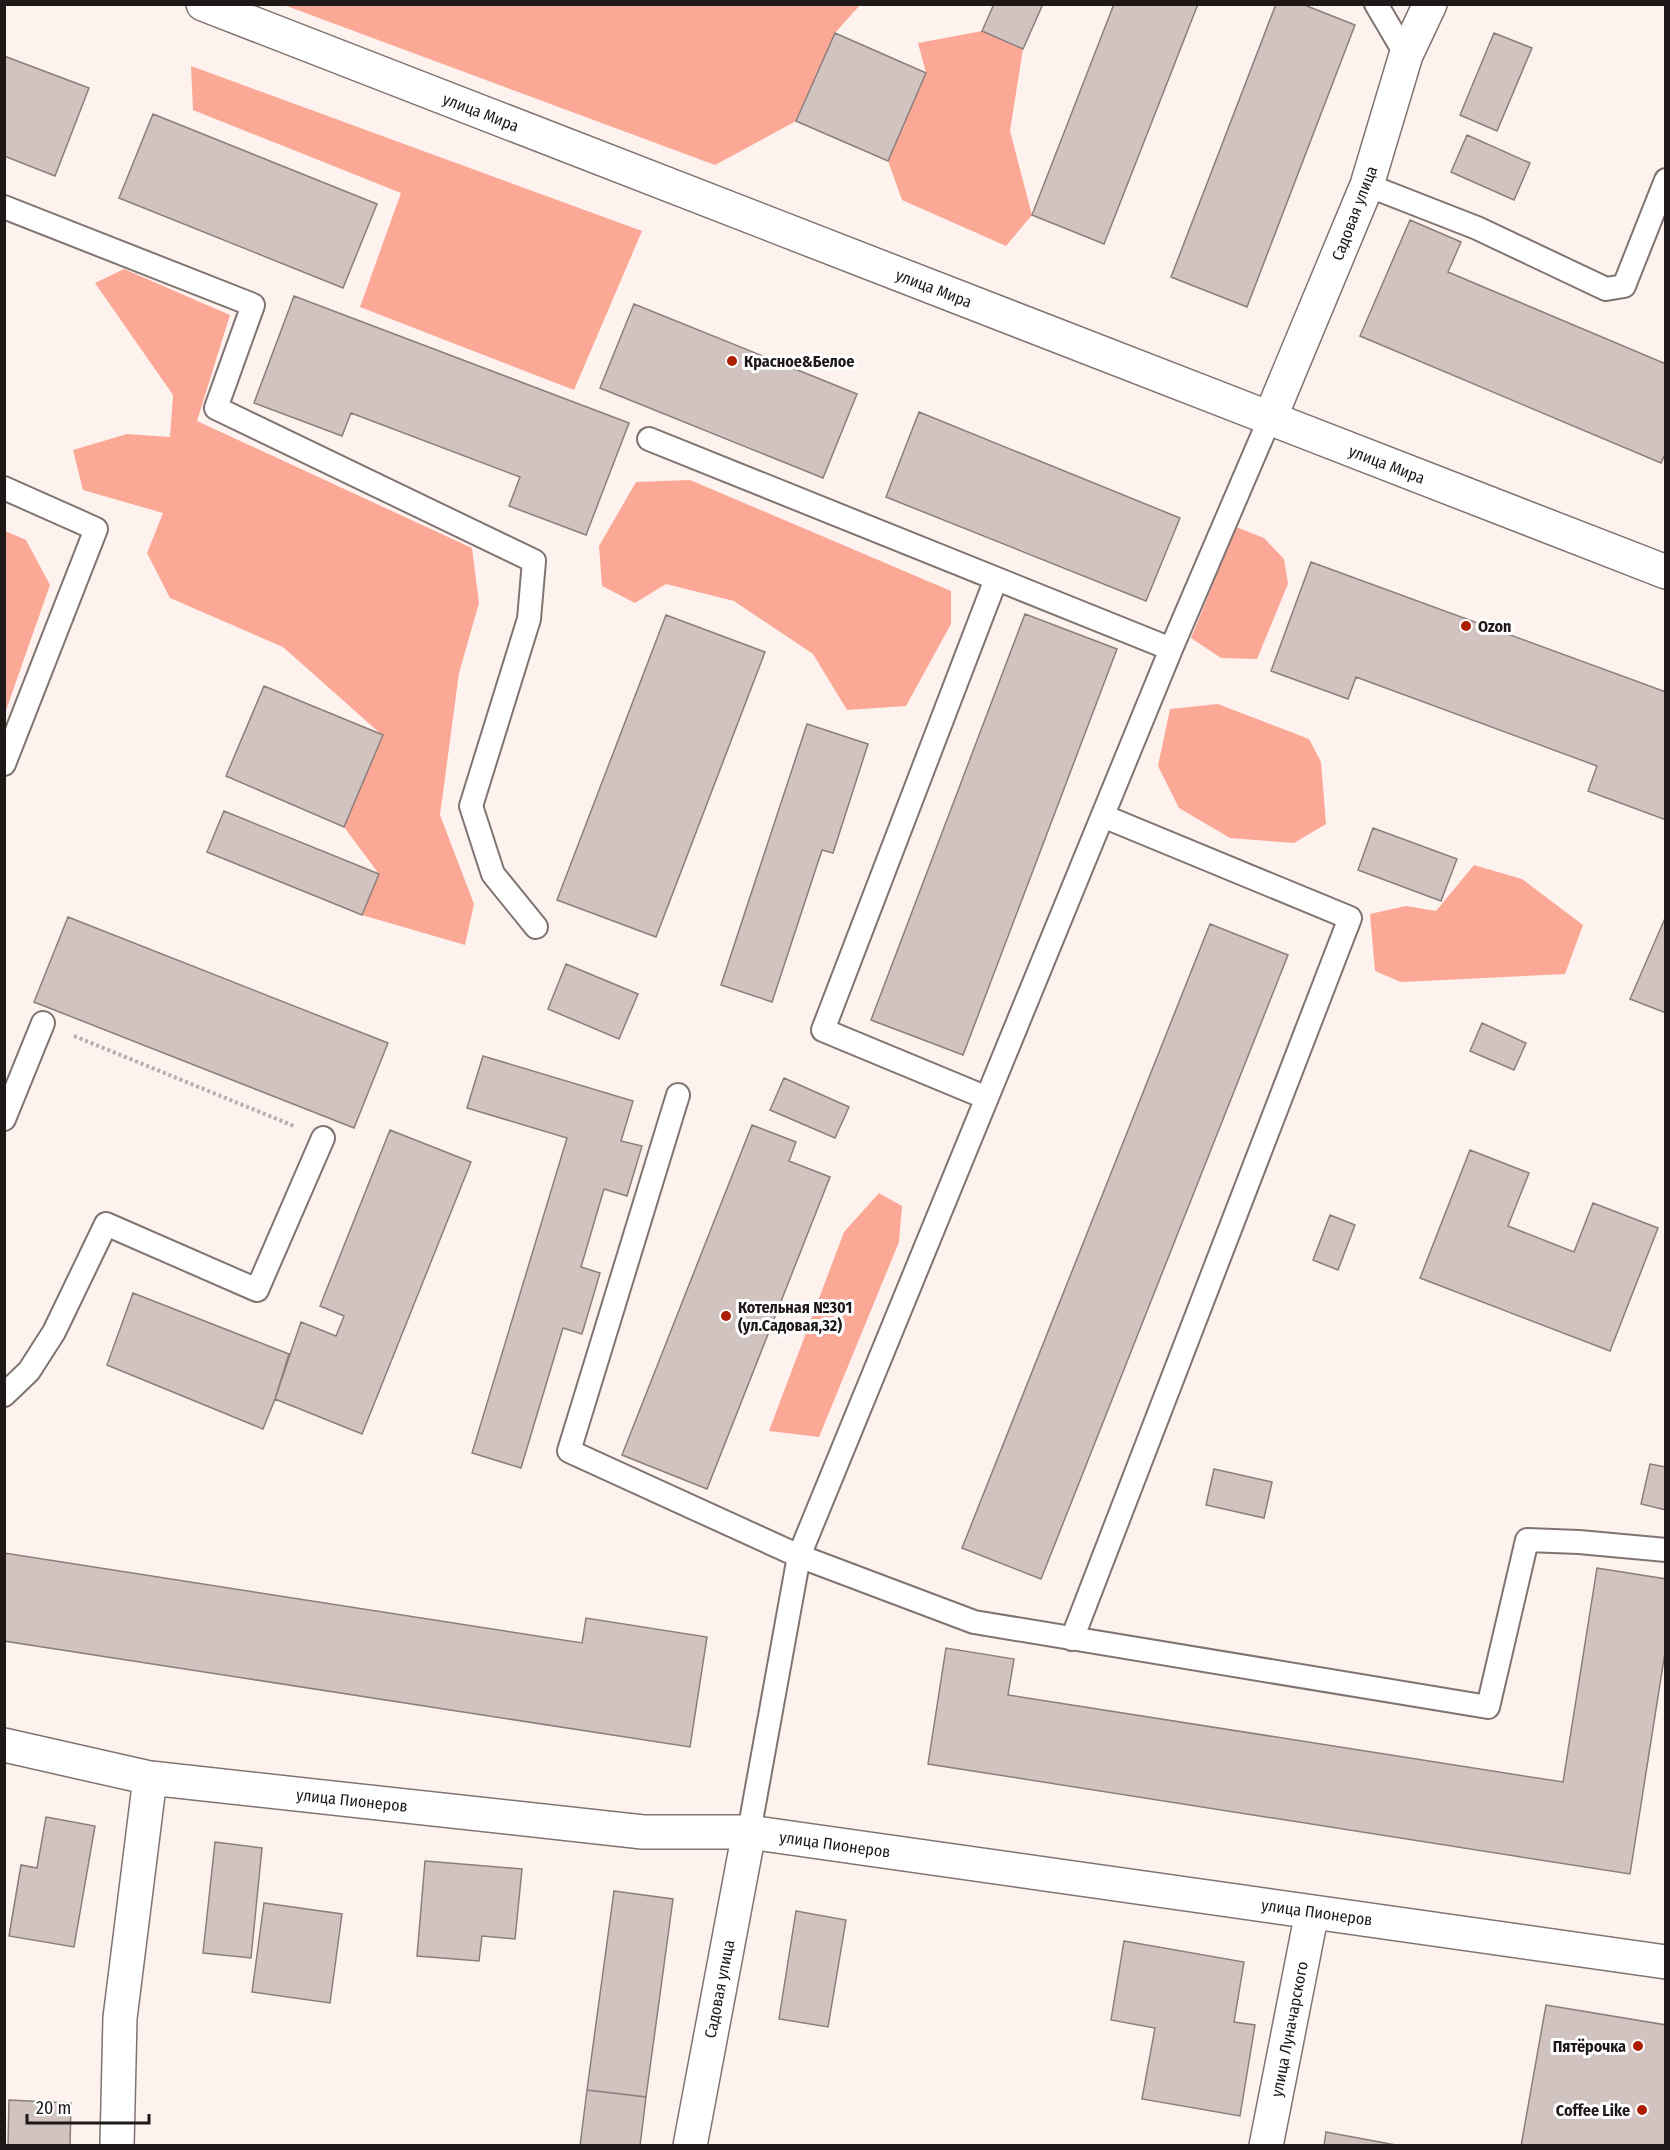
<svg xmlns="http://www.w3.org/2000/svg" width="1670" height="2150" font-family="'Fira Sans Condensed',sans-serif">
<style>
.forest{fill:#fba897}
.building{fill:#d1c3c0;stroke:#8b7e7b;stroke-width:1.5}
.lines{fill:none;stroke-linecap:round;stroke-linejoin:round}
.service-casing{stroke:#807471;stroke-width:26}
.minor-casing{stroke:#807471;stroke-width:36}
.tertiary-casing{stroke:#807471;stroke-width:36}
.path{stroke:#b7adab;stroke-width:4;stroke-dasharray:3 3;stroke-linecap:butt}
.service{stroke:#fff;stroke-width:22}
.minor{stroke:#fff;stroke-width:33}
.tertiary{stroke:#fff;stroke-width:33}
.poi-dot{fill:#ac1e02;stroke:#fff;stroke-width:2}
.labels{text-anchor:middle;stroke-width:6;stroke-linejoin:round;paint-order:stroke}
.street-label{font-size:16px;fill:#1e1918;stroke:#fff}
.poi-label{font-size:16px;font-weight:bold;fill:#1e1918;stroke:#fff;text-anchor:start}
</style>
<rect width="100%" height="100%" fill="#fef2ef"/>
<path class="forest" d="M 284,5 L 860,5 L 835,33 L 796,121 L 715,165 Z
M 982,31 L 1023,49 L 1010,131 L 1032,215 L 1006,246 L 902,200 L 888,161 L 926,73 L 918,43 Z
M 191,66 L 642,231 L 574,390 L 360,307 L 401,193 L 193,110 Z
M 124,269 L 230,315 L 197,421 L 472,548 L 479,603 L 459,673 L 440,815 L 474,904 L 465,945 L 362,915 L 379,874 L 344,827 L 382,735 L 283,647 L 170,598 L 147,553 L 163,513 L 83,490 L 73,450 L 127,434 L 170,437 L 173,395 L 95,283 Z
M 690,480 L 951,591 L 951,624 L 906,706 L 847,710 L 813,654 L 734,601 L 666,584 L 635,603 L 602,586 L 599,546 L 636,482 Z
M 1236,527 L 1264,538 L 1284,559 L 1288,584 L 1257,659 L 1221,658 L 1191,638 Z
M 5,531 L 26,540 L 50,585 L 5,713 Z
M 1218,704 L 1309,739 L 1321,762 L 1326,824 L 1294,843 L 1230,838 L 1179,808 L 1158,766 L 1170,709 Z
M 1474,865 L 1522,879 L 1583,925 L 1565,974 L 1401,982 L 1375,971 L 1370,914 L 1406,906 L 1436,911 Z
M 879,1193 L 902,1206 L 899,1242 L 819,1437 L 769,1431 L 844,1232 Z"/>
<path class="building" d="M 994,4 L 1043,4 L 1023,49 L 982,31 Z
M 1114,4 L 1198,4 L 1104,244 L 1032,215 Z
M 1276,4 L 1302,4 L 1355,25 L 1247,307 L 1171,277 Z
M 835,33 L 926,73 L 888,161 L 796,121 Z
M 1494,33 L 1532,48 L 1497,131 L 1460,115 Z
M 4,56 L 89,88 L 55,176 L 4,156 Z
M 153,114 L 377,204 L 343,288 L 119,198 Z
M 1467,135 L 1530,163 L 1514,200 L 1451,172 Z
M 1410,220 L 1461,242 L 1448,272 L 1666,364 L 1666,452 L 1661,463 L 1360,336 Z
M 294,296 L 629,423 L 586,535 L 509,506 L 520,477 L 351,413 L 342,436 L 254,403 Z
M 634,304 L 857,394 L 823,478 L 600,388 Z
M 919,412 L 1180,518 L 1146,601 L 886,497 Z
M 1311,562 L 1666,692 L 1666,820 L 1588,791 L 1597,766 L 1356,677 L 1348,699 L 1271,671 Z
M 1025,614 L 1117,649 L 963,1055 L 871,1020 Z
M 666,615 L 765,652 L 656,937 L 557,900 Z
M 264,686 L 383,735 L 344,827 L 226,776 Z
M 807,724 L 868,744 L 833,853 L 822,850 L 772,1002 L 721,985 Z
M 224,811 L 379,874 L 362,915 L 207,852 Z
M 1373,828 L 1457,859 L 1441,901 L 1358,870 Z
M 1666,916 L 1666,1013 L 1630,999 Z
M 68,917 L 388,1043 L 354,1128 L 34,1002 Z
M 1210,924 L 1288,955 L 1041,1579 L 962,1548 Z
M 566,964 L 638,994 L 619,1039 L 548,1009 Z
M 1482,1023 L 1526,1043 L 1514,1070 L 1470,1051 Z
M 483,1056 L 633,1101 L 621,1141 L 642,1146 L 627,1196 L 604,1189 L 581,1267 L 600,1273 L 582,1334 L 563,1328 L 521,1468 L 472,1453 L 567,1138 L 467,1108 Z
M 784,1078 L 849,1107 L 835,1138 L 770,1110 Z
M 752,1125 L 796,1142 L 789,1161 L 830,1177 L 707,1489 L 622,1455 Z
M 390,1130 L 471,1162 L 362,1434 L 275,1399 L 301,1322 L 336,1336 L 344,1316 L 320,1306 Z
M 1470,1150 L 1529,1173 L 1508,1226 L 1574,1252 L 1593,1203 L 1658,1228 L 1610,1351 L 1420,1278 Z
M 1330,1215 L 1355,1225 L 1338,1270 L 1313,1260 Z
M 133,1293 L 289,1354 L 275,1399 L 263,1429 L 107,1365 Z
M 1650,1464 L 1666,1467 L 1666,1510 L 1641,1504 Z
M 1214,1469 L 1272,1482 L 1264,1518 L 1206,1505 Z
M 4,1553 L 582,1643 L 586,1618 L 707,1637 L 690,1747 L 4,1641 Z
M 1597,1568 L 1666,1579 L 1666,1646 L 1630,1874 L 928,1764 L 946,1648 L 1014,1659 L 1008,1695 L 1563,1782 Z
M 46,1817 L 95,1826 L 74,1947 L 9,1936 L 21,1865 L 37,1868 Z
M 215,1842 L 262,1848 L 251,1958 L 203,1953 Z
M 425,1861 L 522,1869 L 515,1939 L 482,1936 L 479,1961 L 417,1956 Z
M 614,1891 L 673,1899 L 646,2097 L 587,2090 Z
M 264,1903 L 342,1914 L 330,2003 L 252,1992 Z
M 796,1911 L 846,1920 L 828,2027 L 779,2019 Z
M 1124,1941 L 1244,1962 L 1234,2022 L 1255,2025 L 1240,2116 L 1142,2099 L 1155,2028 L 1111,2020 Z
M 1546,2005 L 1666,2025 L 1666,2146 L 1521,2146 Z
M 587,2090 L 646,2097 L 640,2146 L 580,2146 Z
M 9,2100 L 71,2103 L 70,2146 L 8,2146 Z
M 1326,2132 L 1401,2146 L 1324,2146 Z"/>
<g class="lines">
<defs>
<path id="service" d="M 1376,4 L 1406,55
M 1367,185 L 1477,228 L 1606,289 L 1624,286 L 1666,180
M 4,207 L 253,305 L 216,408 L 534,561 L 529,619 L 471,806 L 493,874 L 536,927
M 649,439 L 1171,649
M 4,488 L 96,529 L 4,764
M 678,1095 L 569,1451 L 799,1556 L 974,1622 L 1488,1707 L 1527,1540 L 1579,1542 L 1666,1550
M 987,1098 L 823,1030 L 996,579
M 4,1119 L 43,1023
M 4,1395 L 29,1371 L 54,1332 L 106,1224 L 257,1290 L 323,1138
M 1072,1639 L 1350,918 L 1103,816
M 749,1832 L 799,1556 L 1171,649 L 1270,418"/>
<path id="minor" d="M 1270,418 L 1367,185 L 1406,55 L 1430,4
M 4,1745 L 150,1778 L 643,1832 L 749,1832 L 1666,1962
M 117,2146 L 120,2018 L 150,1778
M 690,2146 L 749,1832
M 1266,2146 L 1312,1912"/>
<path id="tertiary" d="M 203,4 L 1666,572"/>
</defs>
<use href="#service" class="service-casing"/>
<use href="#minor" class="minor-casing"/>
<use href="#tertiary" class="tertiary-casing"/>
<path class="path" d="M 74,1036 L 294,1126"/>
<use href="#service" class="service"/>
<use href="#minor" class="minor"/>
<use href="#tertiary" class="tertiary"/>
</g>
<g class="poi-dot">
<circle cx="732" cy="361" r="6"/>
<circle cx="1466" cy="626" r="6"/>
<circle cx="726" cy="1316" r="6"/>
<circle cx="1638" cy="2046" r="6"/>
<circle cx="1642" cy="2110" r="6"/>
</g>
<g class="labels">
<g class="street-label">
<text transform="translate(481 112) rotate(21)" y="6">улица Мира</text>
<text transform="translate(1354 213) rotate(-69)" y="6">Садовая улица</text>
<text transform="translate(934 288) rotate(21)" y="6">улица Мира</text>
<text transform="translate(1387 464) rotate(21)" y="6">улица Мира</text>
<text transform="translate(352 1800) rotate(6)" y="6">улица Пионеров</text>
<text transform="translate(835 1844) rotate(8)" y="6">улица Пионеров</text>
<text transform="translate(1317 1912) rotate(8)" y="6">улица Пионеров</text>
<text transform="translate(719 1989) rotate(-79)" y="6">Садовая улица</text>
<text transform="translate(1289 2029) rotate(-79)" y="6">улица Луначарского</text>
</g>
<g class="poi-label">
<text x="744" y="367">Красное&amp;Белое</text>
<text x="1478" y="632">Ozon</text>
<text x="738" y="1313">Котельная №301<tspan x="738" dy="18">(ул.Садовая,32)</tspan></text>
<text x="1626" y="2052" text-anchor="end">Пятёрочка</text>
<text x="1630" y="2116" text-anchor="end">Coffee Like</text>
</g>
</g>
<rect width="1670" height="2150" fill="none" stroke="#1e1918" stroke-width="12"/>
<path d="M27 2114v9h122v-9" fill="none" stroke="#1e1918" stroke-width="3"/>
<text x="36" y="2114" font-size="18" fill="#1e1918" stroke="#ffffff" stroke-width="4.5" paint-order="stroke">20 m</text>
</svg>
